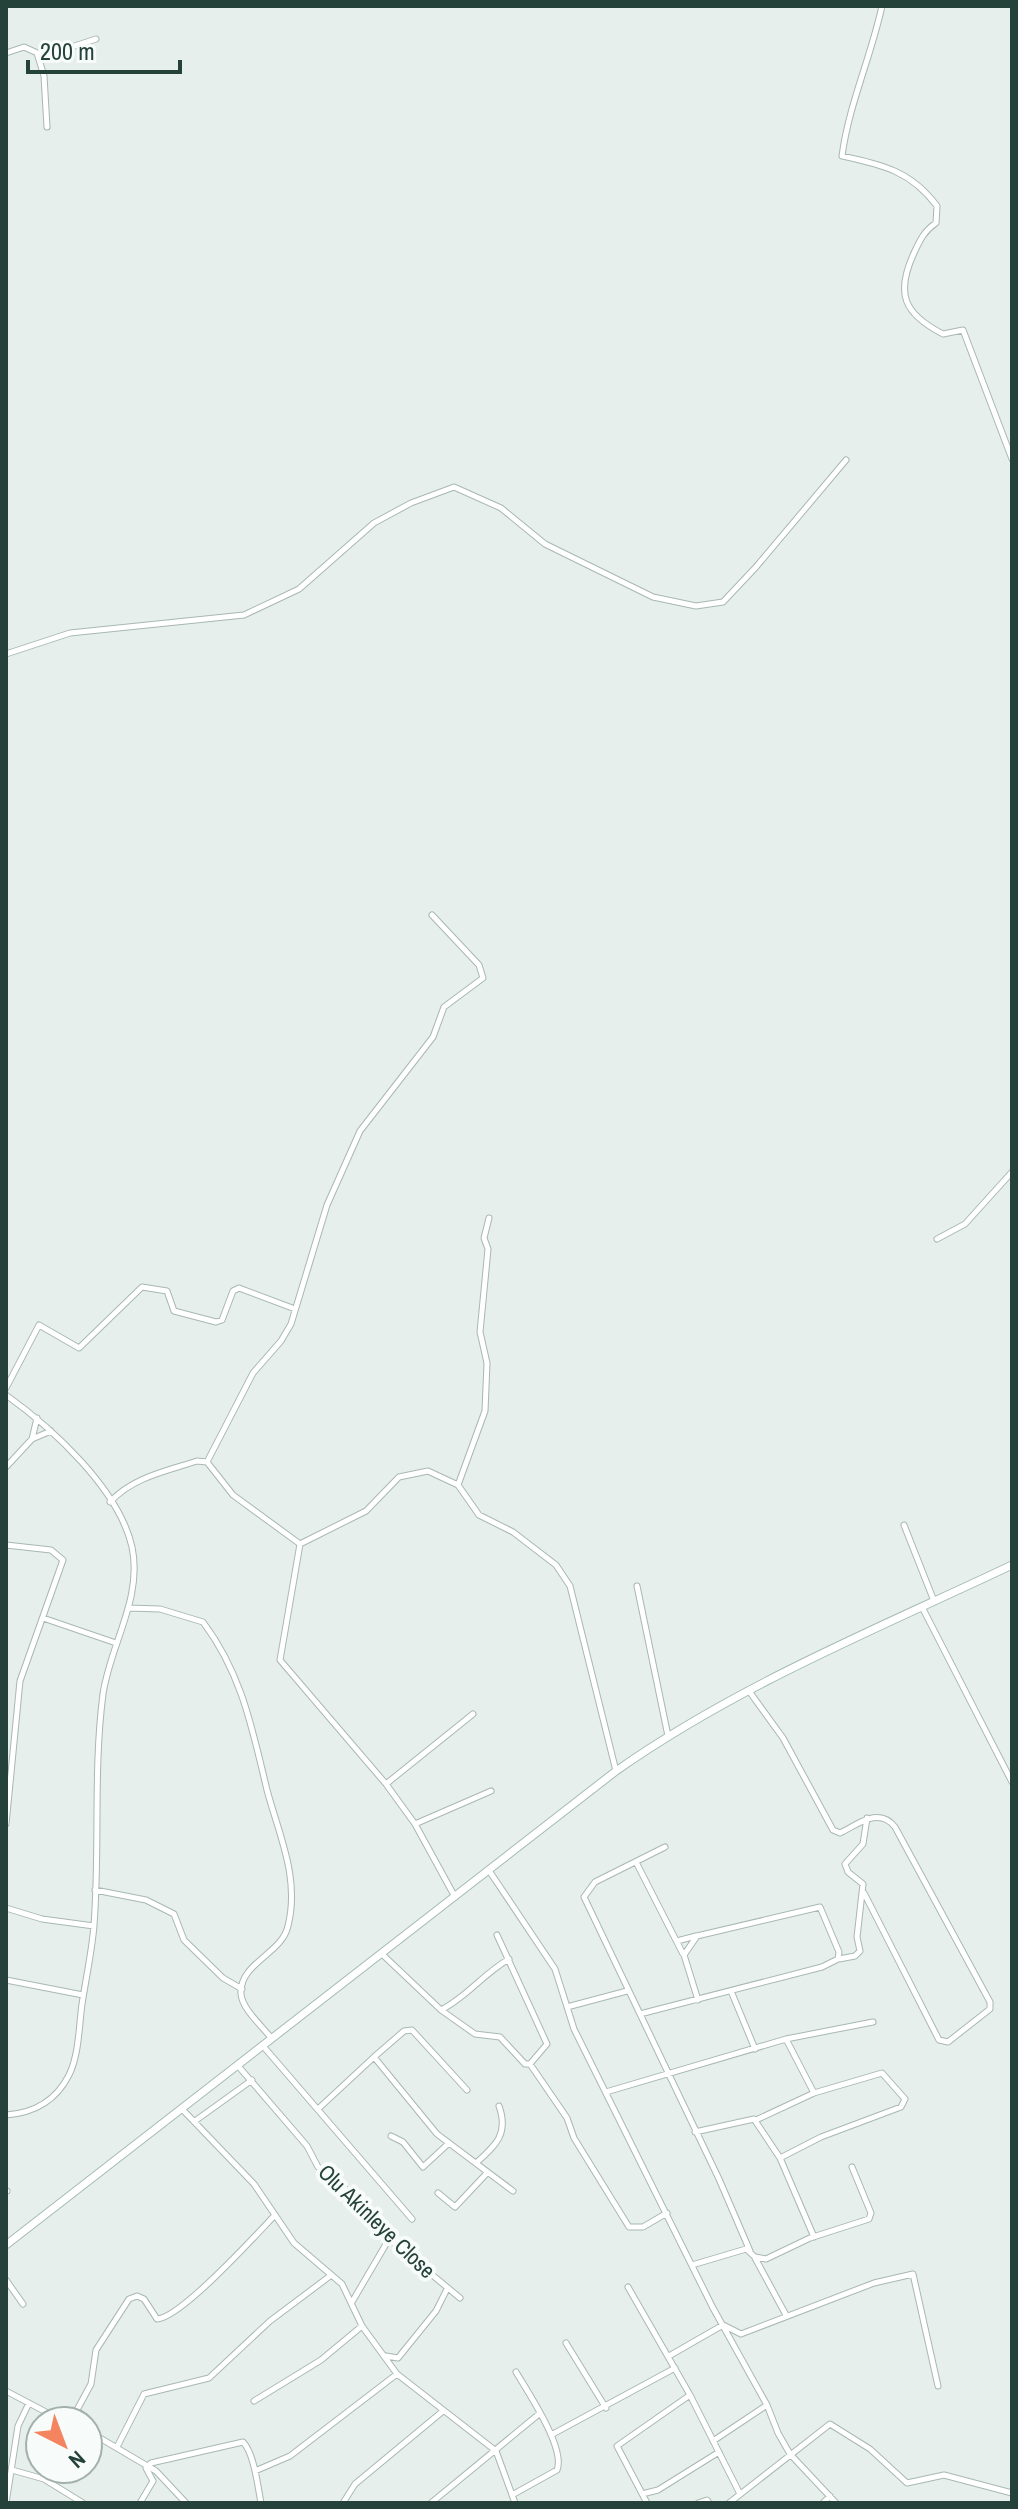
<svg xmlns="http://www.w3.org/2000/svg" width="1018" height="2509" font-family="'Archivo Narrow',sans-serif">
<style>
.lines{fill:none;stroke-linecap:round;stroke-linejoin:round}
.street-casing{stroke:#a8b8b2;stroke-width:7}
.secondary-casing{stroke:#a4bbb3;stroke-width:9}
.street{stroke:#fff;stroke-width:5}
.secondary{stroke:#fff;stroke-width:7}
.labels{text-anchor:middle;stroke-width:8;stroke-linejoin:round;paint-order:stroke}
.street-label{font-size:22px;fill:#24423a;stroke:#f7fbf9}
</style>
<rect width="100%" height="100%" fill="#e6efeb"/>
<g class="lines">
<defs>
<path id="street" d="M 882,6 C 871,57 849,104 842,156 C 883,165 911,171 937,206 L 936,223 C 924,231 920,240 914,253 C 895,294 904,314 943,334 L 963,330 L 1012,459
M 6,53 L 24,47 L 44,56 L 96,39
M 37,53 L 44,76 L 47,127
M 6,654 L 70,633 L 244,615 L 299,589 L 374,523 L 411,503 L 454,487 L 501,508 L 545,544 L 653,597 L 696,606 L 723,602 L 756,567 L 846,460
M 489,1218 L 484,1238 L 488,1249 L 480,1332 L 487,1363 L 485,1411 L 458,1485 L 479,1515 L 513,1532 L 556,1565 L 570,1586 L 616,1771
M 937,1239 L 965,1224 L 1012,1172
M 6,1388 L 39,1325 L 79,1348 L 142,1287 L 167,1291 L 174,1311 L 216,1322 L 222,1320 L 233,1291 L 239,1288 L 295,1309
M 6,1395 C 52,1428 119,1489 132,1547 C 143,1598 110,1645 103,1694 C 93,1771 100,1849 94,1925 C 92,1951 86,1978 82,2004 C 79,2026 79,2055 69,2075 C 56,2101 34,2113 6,2115
M 32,1439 L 37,1418
M 207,1462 L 253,1373 L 281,1341 L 291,1324 L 327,1205 L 360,1131 L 433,1037 L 444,1007 L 483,978 L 479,965 L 432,915
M 6,1467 L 32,1439 L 51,1431
M 110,1502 C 133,1477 167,1471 197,1461 L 207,1462 L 233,1495 L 300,1544 L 280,1660 L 386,1784 L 415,1824 L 455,1897
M 904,1525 L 934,1601
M 300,1544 L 366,1511 L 399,1477 L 428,1471 L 458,1485
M 6,1545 L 51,1550 L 63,1560 L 20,1681 L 6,1824
M 637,1586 L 668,1736
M 922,1607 L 1012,1782
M 128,1608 L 160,1609 L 203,1622 C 242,1674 252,1728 267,1790 C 279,1835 300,1878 288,1926 C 282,1954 239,1963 241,1994 C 242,2009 263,2027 272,2039
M 43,1618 L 116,1643
M 749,1691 L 783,1738 L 833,1830 L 840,1833 C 857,1825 879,1806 895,1827 L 990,2002 L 990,2009 L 948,2042 L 939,2040 L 864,1893
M 386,1784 L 473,1714
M 415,1824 L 491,1791
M 665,1847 L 595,1882 L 584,1897 L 719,2179 L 750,2251
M 636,1862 L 683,1954
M 490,1872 L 555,1969 L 574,2029 L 713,2308 L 767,2405 L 778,2433 L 790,2454 L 836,2503
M 95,1890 L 146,1900 L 174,1914 L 184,1940 L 223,1978 L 242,1989
M 6,1908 L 42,1919 L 94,1926
M 497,1935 L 547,2044 L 530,2064
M 677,1941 L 696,1936
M 383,1955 L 441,2010 L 475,2034 L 500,2037 L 525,2064 L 530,2064 L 567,2118 L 574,2138 L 629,2227 L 643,2227 L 667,2213
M 839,1959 L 855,1956 L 860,1951 L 857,1937 L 863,1884 L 848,1872 L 845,1864 L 863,1844 L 867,1818
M 6,1980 L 83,1995
M 731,1991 L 755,2049
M 567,2007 L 627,1991
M 441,2010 C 467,1997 483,1974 509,1959
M 640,2014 L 822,1967 L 838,1959 L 839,1952 L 820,1907 L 697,1936 L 684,1955 L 698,2000
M 786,2039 L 814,2093
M 263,2046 L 412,2219
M 374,2057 L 404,2031 L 412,2030 L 467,2090
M 239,2067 L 307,2146 L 318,2167 L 335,2177 L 389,2239 L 460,2298
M 606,2092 L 786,2039 L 873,2022
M 182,2109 L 254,2184 L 294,2243 L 342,2284 L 362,2326 L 397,2374 L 496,2451 L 515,2503
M 318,2109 L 374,2057 L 437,2134 L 513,2191
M 756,2120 L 814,2093 L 882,2073 L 905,2099 L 901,2107 L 821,2137 L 780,2158
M 195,2121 L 252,2080
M 695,2132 L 754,2119 L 780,2158 L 814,2237
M 391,2136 L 403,2142 L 423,2167 L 449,2143
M 476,2163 C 496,2145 509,2134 499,2106
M 6,2191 L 7,2191
M 438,2193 L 455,2207 L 487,2173
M 755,2258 L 786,2315
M 692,2265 L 746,2249 L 755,2257 L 766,2259 L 810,2238 L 869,2219 L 871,2213 L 852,2167
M 6,2280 L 23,2304
M 628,2287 L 690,2395 L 740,2494
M 352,2302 L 389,2239
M 566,2343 L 606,2408
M 386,2356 L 398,2358 L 436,2311 L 447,2289
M 669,2356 L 723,2325 L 741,2334 L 874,2283 L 913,2274 L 938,2386
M 6,2391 L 63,2421
M 254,2401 L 321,2360 L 362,2326
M 71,2421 L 91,2384 L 96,2350 L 129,2299 L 137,2296 L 144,2299 L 157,2319 C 181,2318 256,2235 275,2215
M 88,2431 L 156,2471 L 186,2503
M 551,2435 L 675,2368
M 713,2441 L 767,2405
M 117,2447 L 144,2394 L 209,2378 L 270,2321 L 330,2276
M 12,2470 L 44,2479 L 83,2503
M 255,2471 L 290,2456 L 397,2374
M 642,2494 L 658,2490 L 719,2452
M 512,2495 L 557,2470 C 566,2449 528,2392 516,2372
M 6,2503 L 18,2426 L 29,2403
M 140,2503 L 153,2481 L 146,2468 L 151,2463 L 243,2442 C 254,2453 258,2487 261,2503
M 343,2503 L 355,2484 L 443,2411
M 431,2503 L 539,2414
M 647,2503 L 617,2446 L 690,2395
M 698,2503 L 707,2500 L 709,2503
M 729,2503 L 830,2424 L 870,2449 L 907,2483 L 944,2475 L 1012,2493
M 823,2503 L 830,2496"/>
<path id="secondary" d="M 6,2245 L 616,1771 C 738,1685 877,1629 1012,1565"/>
</defs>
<use href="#street" class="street-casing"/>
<use href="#secondary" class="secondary-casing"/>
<use href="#street" class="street"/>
<use href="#secondary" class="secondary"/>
</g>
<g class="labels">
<g class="street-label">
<text transform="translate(377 2221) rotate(44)" y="8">Olu Akinleye Close</text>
</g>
</g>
<rect width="1018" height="2509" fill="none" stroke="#24423a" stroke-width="16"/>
<g transform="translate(64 2445) rotate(138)"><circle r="38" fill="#f7fbf9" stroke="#a3b1ad" stroke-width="2"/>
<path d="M0-6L14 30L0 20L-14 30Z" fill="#f4845f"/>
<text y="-12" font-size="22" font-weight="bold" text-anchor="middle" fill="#24423a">N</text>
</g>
<path d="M28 60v12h152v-12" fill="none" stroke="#24423a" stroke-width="4"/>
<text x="40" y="60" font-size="24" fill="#24423a" stroke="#f7fbf9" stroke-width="6" paint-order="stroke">200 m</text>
</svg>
